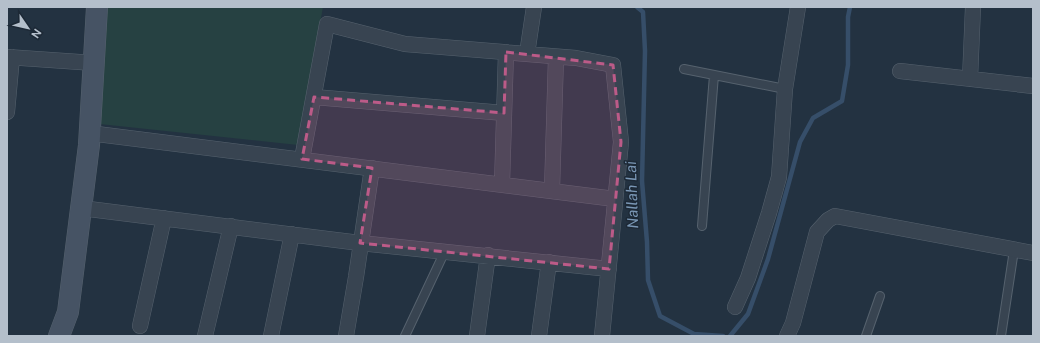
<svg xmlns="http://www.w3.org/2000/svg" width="1040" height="343" font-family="'Public Sans',sans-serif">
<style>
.green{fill:#264142}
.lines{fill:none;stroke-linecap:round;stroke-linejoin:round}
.stream{stroke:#364e69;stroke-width:4.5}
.lane-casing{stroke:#56626e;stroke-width:10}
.street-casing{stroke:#56626e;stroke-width:16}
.secondary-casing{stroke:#56626e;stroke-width:22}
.lane{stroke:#384451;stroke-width:8}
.street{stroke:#384451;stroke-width:15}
.secondary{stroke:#465364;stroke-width:21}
.marked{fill:#bc5b88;fill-opacity:0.2;stroke:#bc5b88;stroke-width:3;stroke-dasharray:8 5;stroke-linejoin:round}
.labels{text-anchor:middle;stroke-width:3;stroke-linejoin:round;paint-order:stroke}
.water-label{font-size:15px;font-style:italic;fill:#7a97b5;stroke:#1d2936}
</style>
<rect width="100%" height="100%" fill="#233241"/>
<path class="green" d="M 97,7 L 323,7 L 298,145 L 90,123 Z"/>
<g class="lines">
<path class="stream" d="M 637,7 L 643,12 L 645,51 L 642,181 L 647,242 L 648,280 L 660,316 L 694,334 L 723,336
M 730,336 L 748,314 L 768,259 L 800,142 L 813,118 L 842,101 L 848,65 L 848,17 L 850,7"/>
<defs>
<path id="lane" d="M 684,69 L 785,89
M 702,226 L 714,75
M 405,336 L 445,251
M 866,336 L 880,296
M 1001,336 L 1014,250"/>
<path id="street" d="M 527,54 L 534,7
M 7,57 L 94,63
M 900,71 L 1033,86
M 970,79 L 973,7
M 314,97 L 504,113
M 7,112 L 12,57
M 89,133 L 615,199
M 302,159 L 327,24 L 405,44 L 576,58 L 613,65 L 621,142 L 602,336
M 502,184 L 506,52
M 552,190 L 556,57
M 81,208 L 360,243 L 609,269
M 735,307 L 748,278 L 769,213 L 779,177 L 785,89 L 798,7
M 140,326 L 164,218
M 205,336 L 231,226
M 271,336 L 292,234
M 346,336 L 356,277 L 372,168
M 477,336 L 488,255
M 539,336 L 549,262
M 787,336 L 793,323 L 817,232 L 828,220 L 835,216 L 1033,253"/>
<path id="secondary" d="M 59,336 L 68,312 L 89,145 L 97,7"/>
</defs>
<use href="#lane" class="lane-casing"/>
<use href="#street" class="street-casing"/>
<use href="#secondary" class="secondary-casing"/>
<use href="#lane" class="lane"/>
<use href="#street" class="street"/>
<use href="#secondary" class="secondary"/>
</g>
<path class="marked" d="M 506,52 L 613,65 L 621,142 L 609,269 L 360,243 L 372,168 L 302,159 L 314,97 L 504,113 Z"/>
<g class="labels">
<g class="water-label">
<text transform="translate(632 195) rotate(-92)" y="5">Nallah Lai</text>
</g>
</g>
<rect width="1040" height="343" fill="none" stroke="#b4bfcb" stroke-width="16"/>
<g transform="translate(28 28) rotate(124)" stroke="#1d2936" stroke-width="3" paint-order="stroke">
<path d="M0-3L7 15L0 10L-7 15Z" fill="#b4bfcb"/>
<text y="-6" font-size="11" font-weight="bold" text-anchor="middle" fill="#b4bfcb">N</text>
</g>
</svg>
